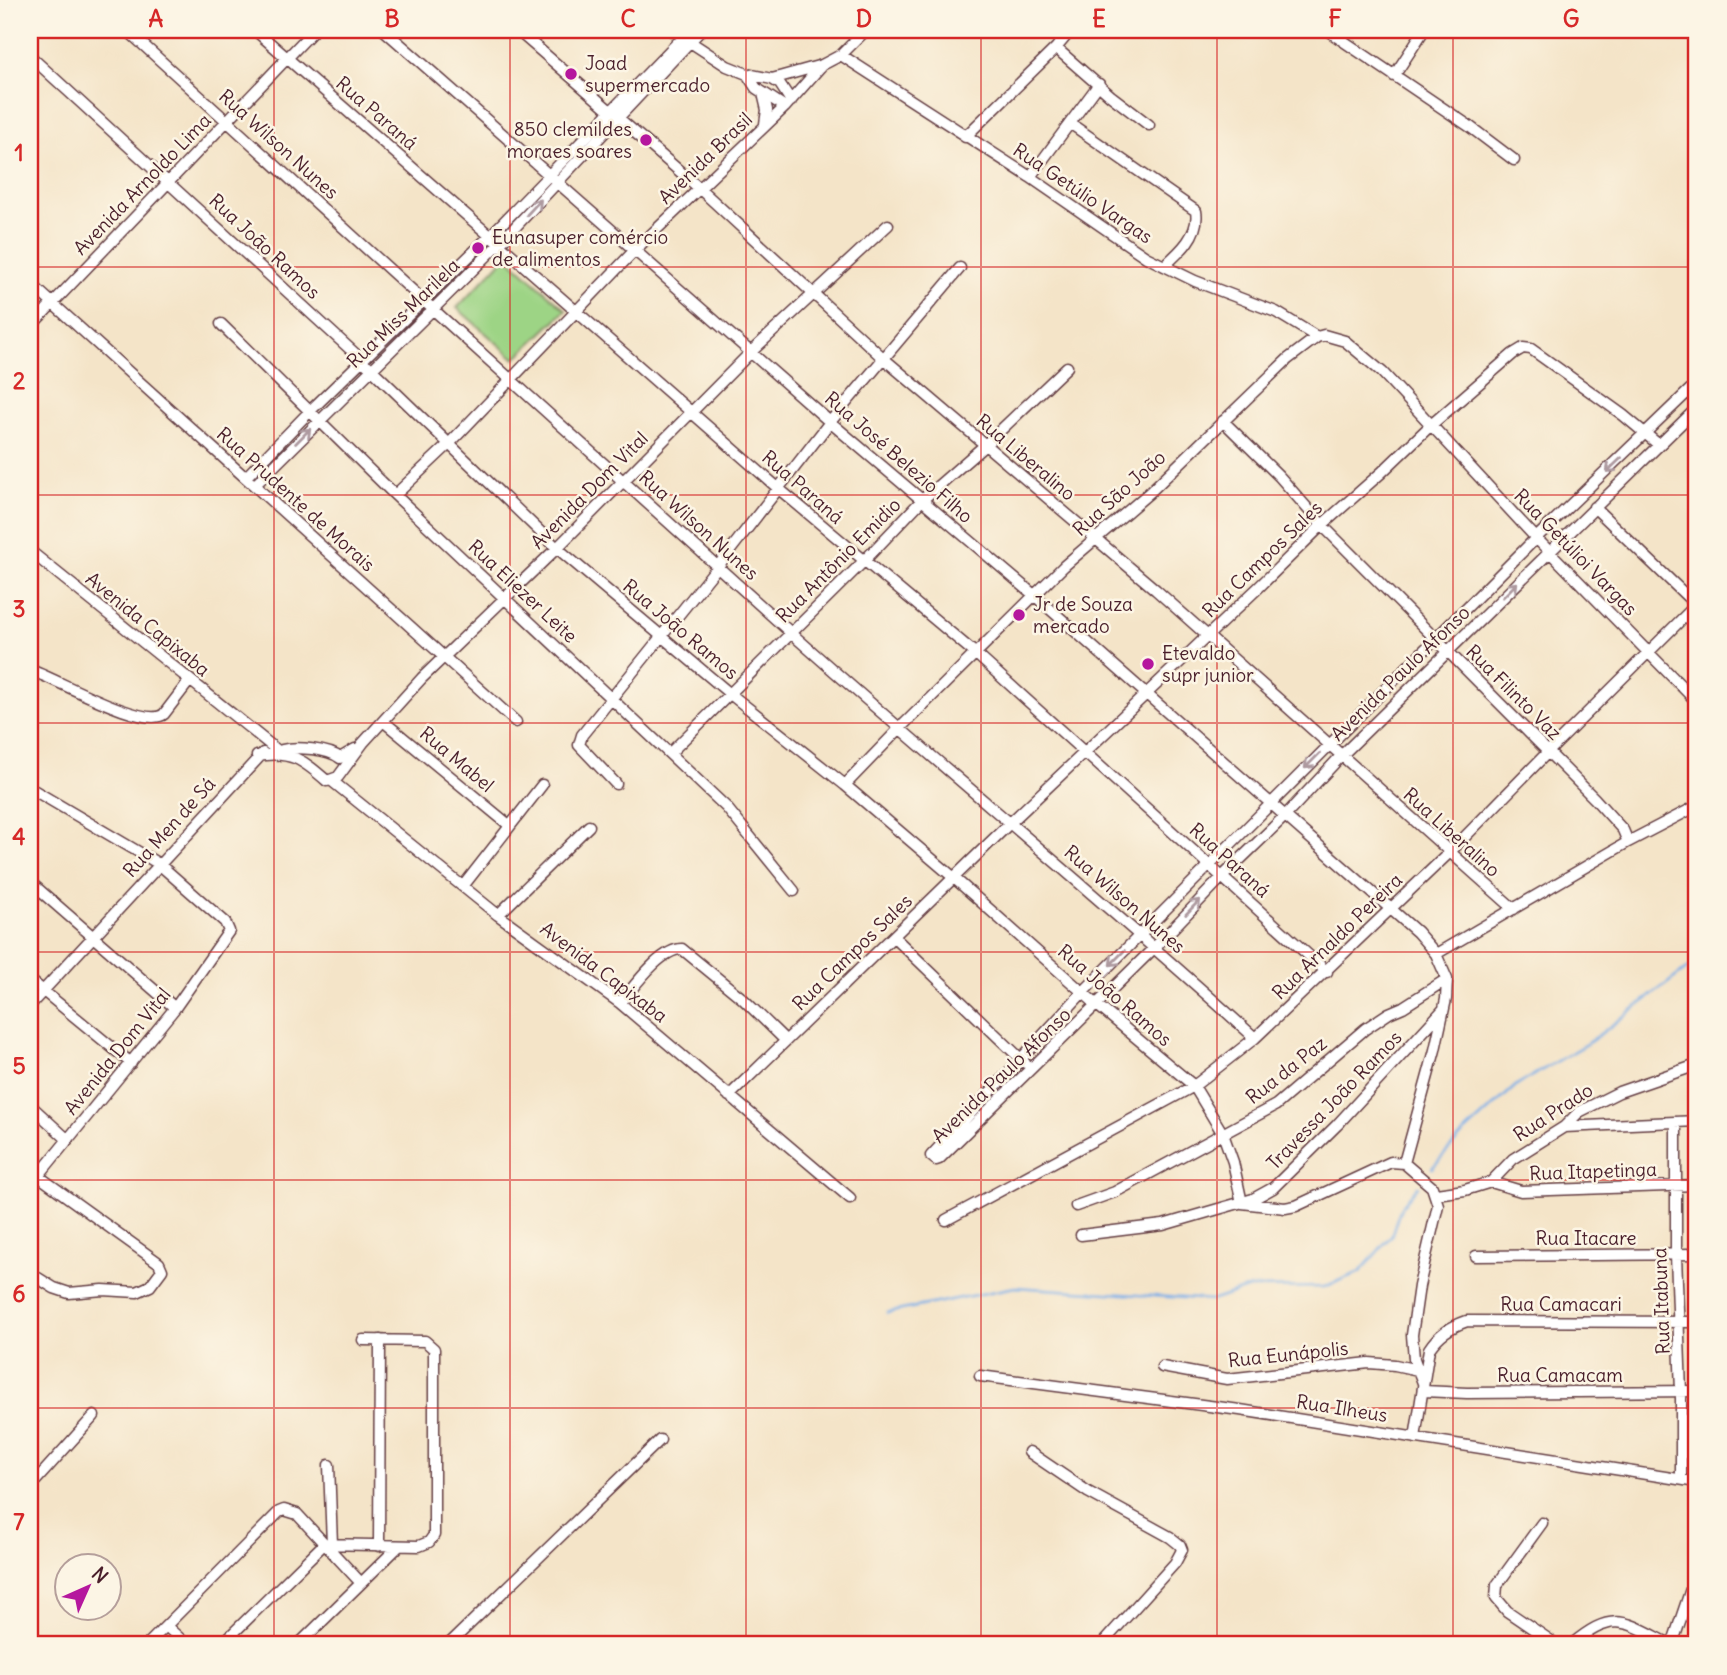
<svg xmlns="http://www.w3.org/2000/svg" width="1727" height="1675" font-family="Delius,sans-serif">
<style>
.green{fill:#9dd485;stroke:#747a58;stroke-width:2}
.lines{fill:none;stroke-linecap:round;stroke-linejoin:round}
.stream{stroke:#7aaee7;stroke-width:2.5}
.minor-casing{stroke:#643d43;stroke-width:13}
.minor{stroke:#fff;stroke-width:10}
.oneway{stroke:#ae9aa0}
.grid{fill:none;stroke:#d62828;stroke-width:2;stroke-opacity:0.55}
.poi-dot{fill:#b5179e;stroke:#fcf5e5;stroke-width:2.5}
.labels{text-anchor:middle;stroke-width:5;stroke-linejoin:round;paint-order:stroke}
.poi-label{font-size:19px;fill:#4a1f2b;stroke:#fcf5e5;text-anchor:start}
.street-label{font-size:19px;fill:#4a1f2b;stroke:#fcf5e5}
.neatline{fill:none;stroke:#d62828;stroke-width:2.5}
.grid-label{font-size:23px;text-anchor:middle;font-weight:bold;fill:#d62828}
</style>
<rect width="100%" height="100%" fill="#fcf5e5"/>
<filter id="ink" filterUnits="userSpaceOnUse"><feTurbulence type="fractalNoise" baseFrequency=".0143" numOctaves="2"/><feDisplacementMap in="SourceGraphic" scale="14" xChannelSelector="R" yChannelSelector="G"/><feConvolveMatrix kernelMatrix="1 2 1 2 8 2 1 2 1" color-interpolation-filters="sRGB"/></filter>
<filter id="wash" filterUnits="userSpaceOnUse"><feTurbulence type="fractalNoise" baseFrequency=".00686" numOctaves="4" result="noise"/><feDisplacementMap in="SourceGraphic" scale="28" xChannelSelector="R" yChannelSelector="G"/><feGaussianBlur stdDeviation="1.57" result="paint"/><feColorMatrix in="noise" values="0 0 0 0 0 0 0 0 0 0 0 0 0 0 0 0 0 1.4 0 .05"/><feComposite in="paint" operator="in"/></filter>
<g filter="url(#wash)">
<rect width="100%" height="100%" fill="#f4e4c8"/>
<path class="green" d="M 506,256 L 566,310 L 515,359 L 457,308 Z"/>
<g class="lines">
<path class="stream" d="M 1432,1168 L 1462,1135 L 1518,1084 L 1587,1044 L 1697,961
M 887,1313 L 1015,1287 L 1214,1300 L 1249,1288 L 1324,1287 L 1360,1272 L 1391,1236 L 1401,1207 L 1418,1186"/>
</g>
</g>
<g filter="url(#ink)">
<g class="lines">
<defs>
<path id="minor" d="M 127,30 C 348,232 568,433 791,633 C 944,770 1103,899 1255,1038
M 255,30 L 779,489 L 976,654 L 1327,972
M 384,30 L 830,422 L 1034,595 L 1417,932 L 1436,954 L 1628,842 L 1697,806
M 517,30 L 699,188 L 883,358 L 1156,590 L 1514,909
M 672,30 L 727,66 L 747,74 L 772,79 L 780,84 L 791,101
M 1327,30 L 1469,126 L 1514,160
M 1056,48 L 1111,96 L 1149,125
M 841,55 L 1030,177 L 1146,257 L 1195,281 L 1276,312 L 1317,337
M 30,56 L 362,360 L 557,548 L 729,693 L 845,785 L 953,877 L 1097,1005 L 1194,1086 L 1223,1134 L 1233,1162 L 1242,1203 L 1285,1208 L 1296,1206 L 1391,1162 L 1404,1163 L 1432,1187 L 1438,1205 L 1419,1286 L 1412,1335 L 1414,1359 L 1423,1383
M 747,74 L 756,88 L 785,107
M 1394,76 L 1424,30
M 772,79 L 822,65
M 763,93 L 767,110 L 765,124
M 1071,124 L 1196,211 C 1200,234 1180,252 1164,266
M 965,137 L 1056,48 L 1071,30
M 1030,177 L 1099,84
M 30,283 L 516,722
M 221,324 L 395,495 L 726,807 L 794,891
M 30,327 L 314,30
M 1697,383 L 1536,538 L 1140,935 L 1083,992 L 931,1156 L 936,1160 L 939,1159 L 1155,947 L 1223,876 L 1285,816 L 1341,756 L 1697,408
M 1223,421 L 1279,476 L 1322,525 L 1595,799 L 1623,830 L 1628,842
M 246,477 L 311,410 L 491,235 L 682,38 L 699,30
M 255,485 L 500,243 L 701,30
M 395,495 L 448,445 L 636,249 L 785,107 L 822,65 L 841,55 L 866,30
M 1594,507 L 1697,606
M 30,551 L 278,751
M 30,670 C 55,678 145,730 164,714 L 190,680
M 383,721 L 509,825
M 282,750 C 296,746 329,749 340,758 L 355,749
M 670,753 L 863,562 L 922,500 L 984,446 L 1067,367
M 257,756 C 291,750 303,760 327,781 L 338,777 L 363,743 L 422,678 L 557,548 L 752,351 L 888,225
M 332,781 L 498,915 L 620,1003 L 850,1198
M 616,784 L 579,745 L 582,735 L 718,566 L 830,422 L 960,268
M 845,785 L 900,728 L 1064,566 L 1149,493 L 1288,359 L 1317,337 L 1324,335 L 1345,341 L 1382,372 L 1536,538 L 1697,702
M 30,788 L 159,864 L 225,922 L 229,931 L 175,1008 L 30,1186
M 30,882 L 175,1008
M 464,885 L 542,785
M 498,915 L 589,826
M 894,937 L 1025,1063
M 30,980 L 131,1063
M 620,1003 C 634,987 660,949 682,949 L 743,999 L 785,1040
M 30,1005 L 263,753
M 729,1096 L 1010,823 L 1258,588 L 1322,525 L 1381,473 L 1431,425 L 1513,354 L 1523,348 L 1531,349 L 1623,415 L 1659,445
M 30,1105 L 67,1139
M 1676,1122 L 1676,1255 L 1681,1392 L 1681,1479
M 1564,1127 L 1697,1121
M 1404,1163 L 1435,1050 L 1446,999 L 1447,979
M 30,1170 L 159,1263 L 162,1270 L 150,1286 L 137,1292 L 103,1290 L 69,1293 L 54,1288 L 30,1273
M 1491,1182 L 1521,1191 L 1697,1185
M 1436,1194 L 1465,1190 L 1491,1182 L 1513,1159 L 1564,1127 L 1579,1112 L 1619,1092 L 1697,1065
M 1076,1206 L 1115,1192 L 1276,1105 L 1365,1029 L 1389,1013 L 1403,1007 L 1447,979 L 1436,954
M 946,1220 L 1194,1086 L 1255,1038 L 1449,853 L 1548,752 L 1697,604
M 1081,1235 L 1163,1225 L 1253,1199 L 1273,1188 L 1337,1125 L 1443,1010
M 1476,1256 L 1697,1254
M 1162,1367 L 1227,1379 L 1369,1363 L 1395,1365 L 1418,1370
M 980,1376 L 1240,1410 L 1697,1482
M 1423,1391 L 1467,1393 L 1697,1391
M 1415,1438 L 1429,1349 C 1439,1334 1450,1327 1467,1321 L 1697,1322
M 1029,1452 L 1088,1492 L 1170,1537 L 1180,1545 L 1182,1550 L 1175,1563 L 1101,1645
M 329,1465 L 332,1544
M 30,1487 L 94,1416
M 1542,1523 L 1497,1585 L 1496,1598 L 1507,1611 L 1557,1645
M 379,1546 L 380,1340
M 166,1626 L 187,1645
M 147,1645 L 279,1512 L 284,1510 L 297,1514 L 361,1583
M 221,1645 L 324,1544 L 419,1546 L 429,1542 L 434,1535 L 434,1349 L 425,1341 L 363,1340
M 298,1645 L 398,1547
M 448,1645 L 660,1440
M 1571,1645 C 1615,1608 1626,1622 1672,1645
M 1672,1645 L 1697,1571"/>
</defs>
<use href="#minor" class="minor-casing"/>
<use href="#minor" class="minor"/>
</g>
<defs><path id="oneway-shaft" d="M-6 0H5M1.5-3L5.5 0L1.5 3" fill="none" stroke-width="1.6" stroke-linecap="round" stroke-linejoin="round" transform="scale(1.75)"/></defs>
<g class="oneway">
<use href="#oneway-shaft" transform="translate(534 207) rotate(-47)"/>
<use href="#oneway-shaft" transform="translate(303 436) rotate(-45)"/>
<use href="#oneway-shaft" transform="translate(1614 465) rotate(136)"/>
<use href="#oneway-shaft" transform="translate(1510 590) rotate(-45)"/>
<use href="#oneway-shaft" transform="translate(1312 761) rotate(135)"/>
<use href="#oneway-shaft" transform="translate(1193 907) rotate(-46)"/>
<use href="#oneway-shaft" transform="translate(1117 958) rotate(135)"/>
</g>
</g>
<path class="grid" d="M 274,30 L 274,1645M 510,30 L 510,1645M 746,30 L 746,1645M 981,30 L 981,1645M 1217,30 L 1217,1645M 1453,30 L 1453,1645M 30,267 L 1697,267M 30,495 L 1697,495M 30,723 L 1697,723M 30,952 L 1697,952M 30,1180 L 1697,1180M 30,1408 L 1697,1408"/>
<g class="poi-dot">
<circle cx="571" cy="74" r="7"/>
<circle cx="646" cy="140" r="7"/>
<circle cx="478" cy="248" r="7"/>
<circle cx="1019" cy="615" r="7"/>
<circle cx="1148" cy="664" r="7"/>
</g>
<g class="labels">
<g class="poi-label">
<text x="585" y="70">Joad<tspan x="585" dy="22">supermercado</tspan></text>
<text x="632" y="136" text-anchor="end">850 clemildes<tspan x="632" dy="22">moraes soares</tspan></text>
<text x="492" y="244">Eunasuper comércio<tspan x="492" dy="22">de alimentos</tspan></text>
<text x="1033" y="611">Jr de Souza<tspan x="1033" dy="22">mercado</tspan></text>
<text x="1162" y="660">Etevaldo<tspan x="1162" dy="22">supr junior</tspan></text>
</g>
<g class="street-label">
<text transform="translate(377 113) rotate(41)" y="7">Rua Paraná</text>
<text transform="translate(279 144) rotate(42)" y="7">Rua Wilson Nunes</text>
<text transform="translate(705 158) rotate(-44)" y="7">Avenida Brasil</text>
<text transform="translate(142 184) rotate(-46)" y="7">Avenida Arnoldo Lima</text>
<text transform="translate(1083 193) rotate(34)" y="7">Rua Getúlio Vargas</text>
<text transform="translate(265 246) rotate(43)" y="7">Rua João Ramos</text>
<text transform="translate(403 313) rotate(-44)" y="7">Rua Miss Marilela</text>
<text transform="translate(899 457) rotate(41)" y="7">Rua José Belezio Filho</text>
<text transform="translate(1026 457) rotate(40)" y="7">Rua Liberalino</text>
<text transform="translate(803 487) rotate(41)" y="7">Rua Paraná</text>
<text transform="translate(589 490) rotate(-45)" y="7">Avenida Dom Vital</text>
<text transform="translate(1119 493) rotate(-42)" y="7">Rua São João</text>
<text transform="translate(296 499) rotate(42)" y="7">Rua Prudente de Morais</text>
<text transform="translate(699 525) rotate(42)" y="7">Rua Wilson Nunes</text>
<text transform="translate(1576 552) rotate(46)" y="7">Rua Getúlioi Vargas</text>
<text transform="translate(1262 559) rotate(-44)" y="7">Rua Campos Sales</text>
<text transform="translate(838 560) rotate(-45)" y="7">Rua Antônio Emidio</text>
<text transform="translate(523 591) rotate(43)" y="7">Rua Eliezer Leite</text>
<text transform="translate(148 624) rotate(39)" y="7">Avenida Capixaba</text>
<text transform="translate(681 629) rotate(40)" y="7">Rua João Ramos</text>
<text transform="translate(1400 673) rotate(-44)" y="7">Avenida Paulo Afonso</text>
<text transform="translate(1514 692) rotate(45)" y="7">Rua Filinto Vaz</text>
<text transform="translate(457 759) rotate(40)" y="7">Rua Mabel</text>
<text transform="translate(169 827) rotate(-48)" y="7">Rua Men de Sá</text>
<text transform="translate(1452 832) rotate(42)" y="7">Rua Liberalino</text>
<text transform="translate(1230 860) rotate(42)" y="7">Rua Paraná</text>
<text transform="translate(1125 899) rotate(41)" y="7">Rua Wilson Nunes</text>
<text transform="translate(1337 936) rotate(-44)" y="7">Rua Arnaldo Pereira</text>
<text transform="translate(852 952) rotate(-44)" y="7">Rua Campos Sales</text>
<text transform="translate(604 972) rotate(37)" y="7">Avenida Capixaba</text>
<text transform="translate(1115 995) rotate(41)" y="7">Rua João Ramos</text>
<text transform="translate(117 1051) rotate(-51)" y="7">Avenida Dom Vital</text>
<text transform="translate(1286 1070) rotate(-38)" y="7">Rua da Paz</text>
<text transform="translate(1001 1075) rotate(-44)" y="7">Avenida Paulo Afonso</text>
<text transform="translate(1334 1100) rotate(-46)" y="7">Travessa João Ramos</text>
<text transform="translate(1553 1112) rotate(-33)" y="7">Rua Prado</text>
<text transform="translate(1593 1171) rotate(-2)" y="7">Rua Itapetinga</text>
<text x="1586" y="1245">Rua Itacare</text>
<text transform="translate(1661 1301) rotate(-92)" y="7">Rua Itabuna</text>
<text x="1561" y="1311">Rua Camacari</text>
<text transform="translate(1288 1354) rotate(-6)" y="7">Rua Eunápolis</text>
<text x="1560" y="1382">Rua Camacam</text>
<text transform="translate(1342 1408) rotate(9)" y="7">Rua Ilheus</text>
</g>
</g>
<rect width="1727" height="1675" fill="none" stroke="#fcf5e5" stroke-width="77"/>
<g transform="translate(88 1587) rotate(45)"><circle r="33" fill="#fcf5e5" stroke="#b59f9b" stroke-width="2"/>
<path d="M0-5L12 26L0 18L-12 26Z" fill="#b5179e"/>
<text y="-10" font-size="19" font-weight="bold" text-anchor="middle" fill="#4a1f2b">N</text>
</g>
<rect x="38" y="38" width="1650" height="1598" class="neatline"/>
<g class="grid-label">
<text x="156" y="27">A</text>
<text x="392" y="27">B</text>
<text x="628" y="27">C</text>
<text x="864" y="27">D</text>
<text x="1099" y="27">E</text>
<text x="1335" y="27">F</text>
<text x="1571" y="27">G</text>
<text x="19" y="161">1</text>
<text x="19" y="389">2</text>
<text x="19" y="617">3</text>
<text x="19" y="845">4</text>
<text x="19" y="1074">5</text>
<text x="19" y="1302">6</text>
<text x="19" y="1530">7</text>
</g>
</svg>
